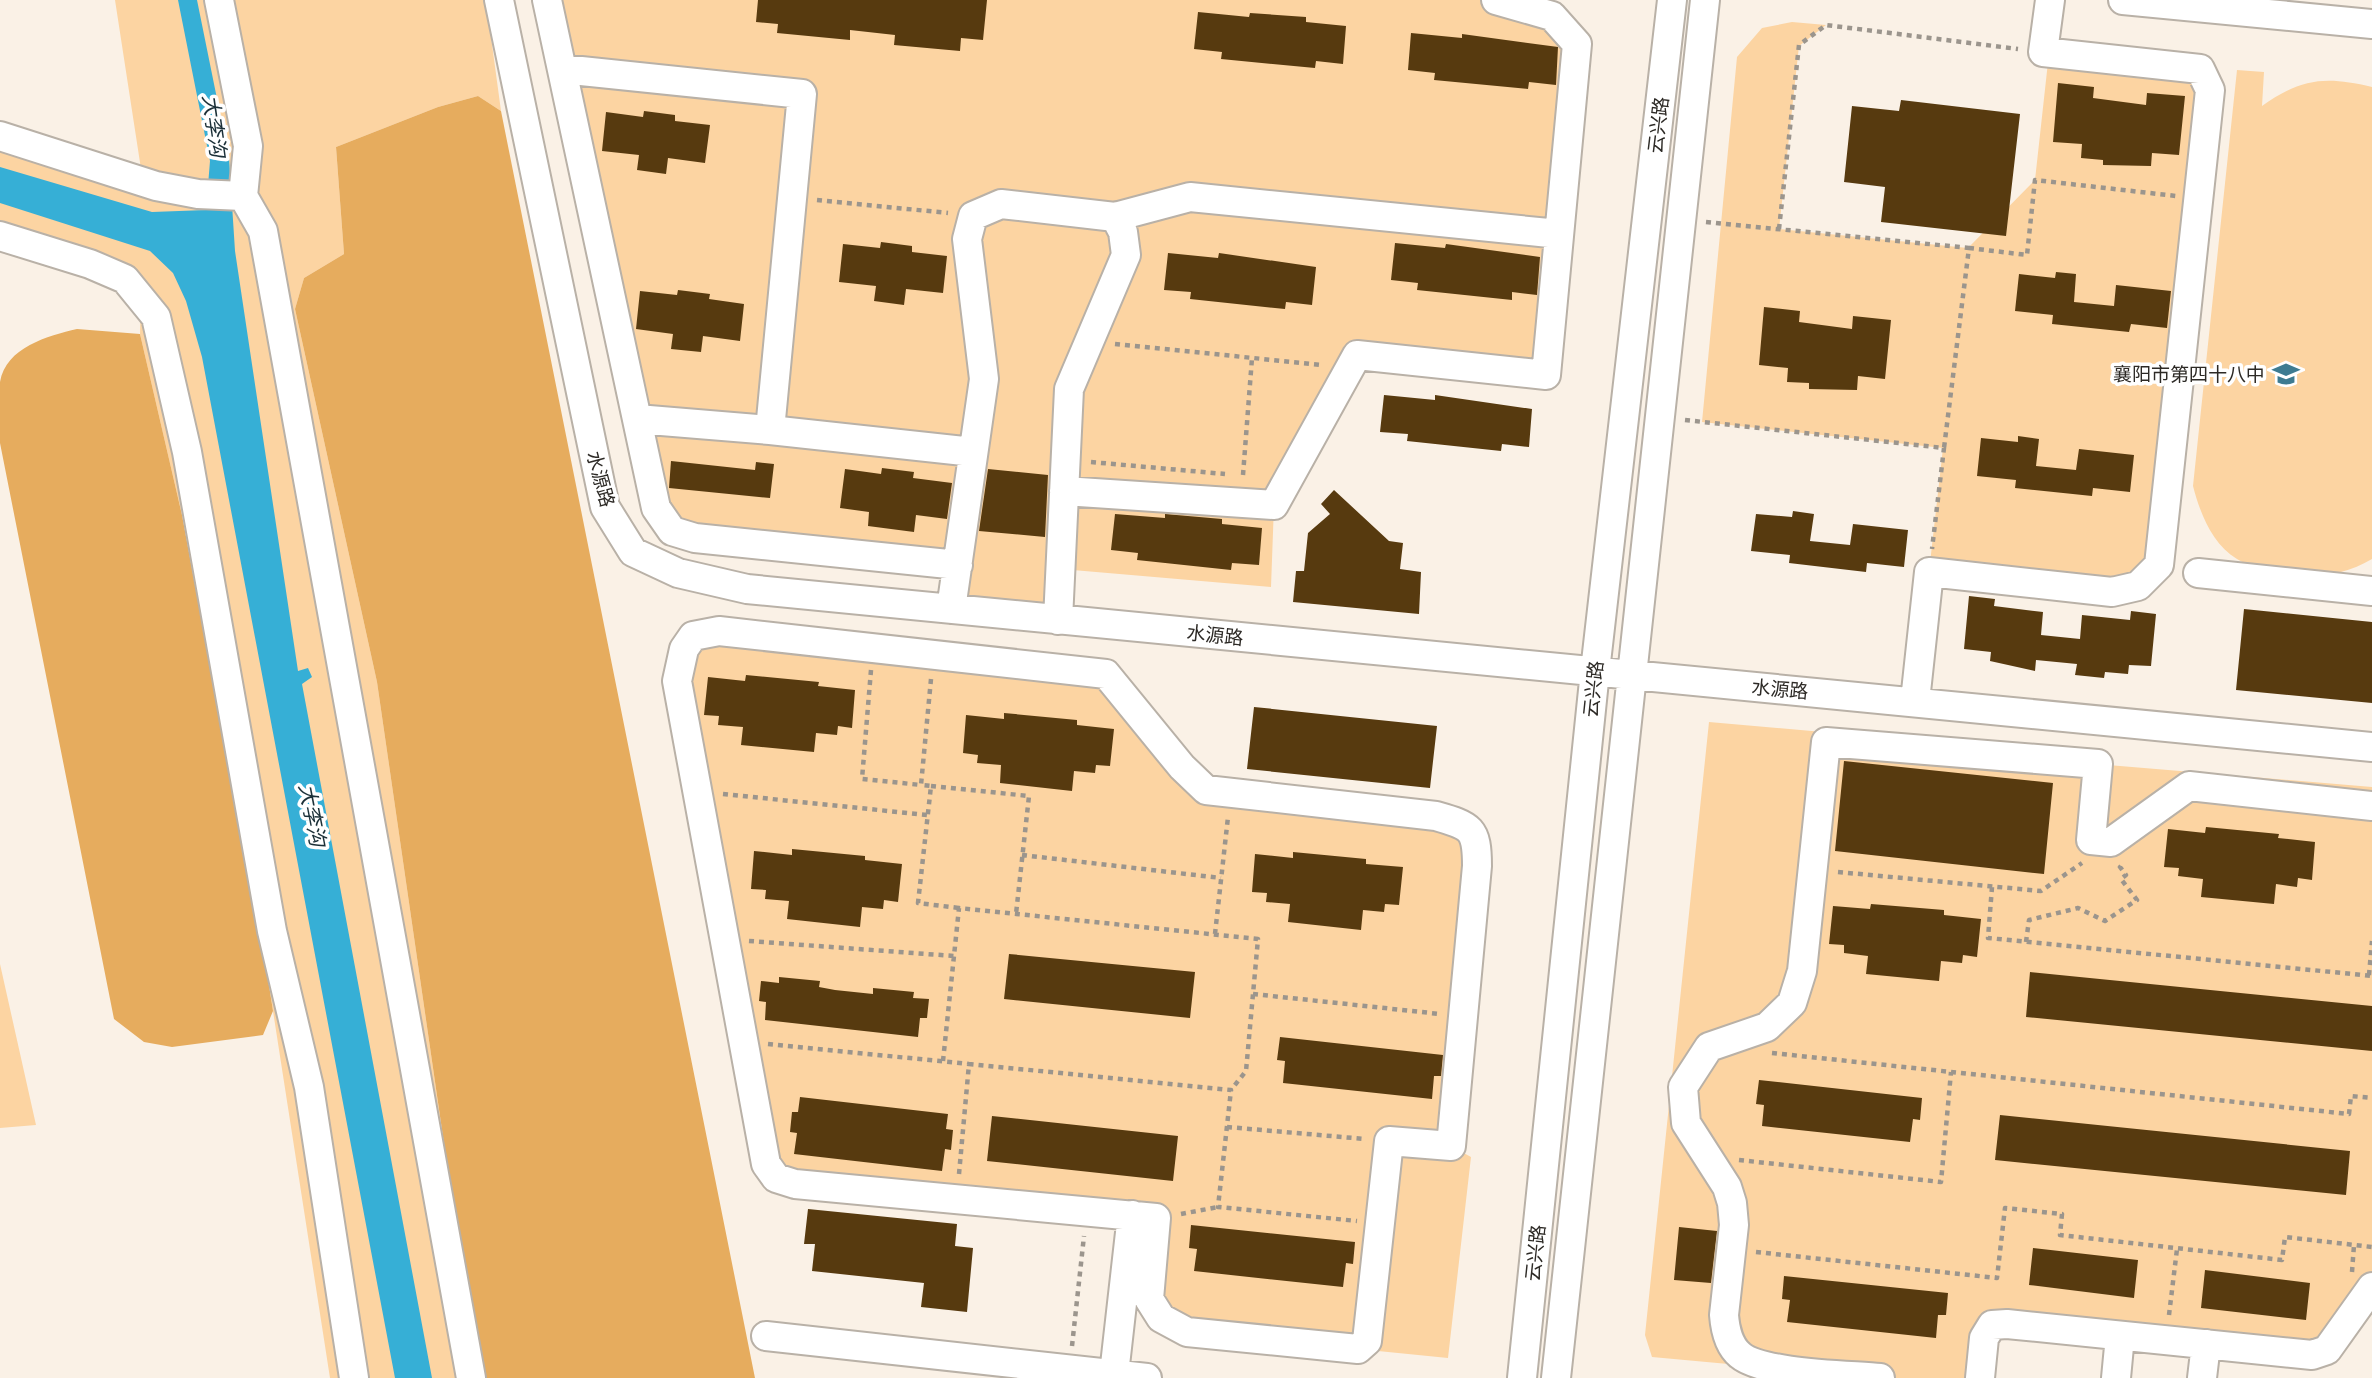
<svg xmlns="http://www.w3.org/2000/svg" width="2372" height="1378" font-family="'Golos Text','Noto Sans SC',sans-serif">
<style>
.green{fill:#fcd4a2}
.forest{fill:#e6ac5e}
.water{fill:#36afd6}
.building{fill:#573a0f}
.lines{fill:none;stroke-linecap:round;stroke-linejoin:round}
.minor-casing{stroke:#b9b1a7;stroke-width:32}
.path{stroke:#9b958d;stroke-width:4.5;stroke-dasharray:5 5;stroke-linecap:butt}
.minor{stroke:#fff;stroke-width:28}
.labels{text-anchor:middle;stroke-width:7;stroke-linejoin:round;paint-order:stroke}
.street-label{font-size:19px;fill:#2d2a26;stroke:#fff}
.poi-label{font-size:19px;fill:#2d2a26;stroke:#fff;text-anchor:end}
.water-label{font-size:21px;font-style:italic;fill:#1c3038;stroke:#fff}
</style>
<rect width="100%" height="100%" fill="#faf1e6"/>
<path class="green" d="M 115,0 L 486,0 L 501,111 L 478,96 L 438,107 L 336,147 L 344,254 L 304,278 L 295,309 L 377,682 L 478,1378 L 330,1378 L 266,966 L 182,515 L 140,334 L 141,295 L 0,236 L 0,136 L 141,169 Z
M 547,0 L 1495,0 L 1577,44 L 1546,375 L 1357,355 L 1274,505 L 1271,587 L 1061,569 L 1058,620 L 951,609 L 958,566 L 672,531 Z
M 1792,22 L 1826,25 L 1799,46 L 1779,229 L 1968,248 L 2035,180 L 2049,53 L 2200,69 L 2159,565 L 2138,586 L 1929,572 L 1943,448 L 1702,422 L 1737,57 L 1762,28 Z
M 2237,70 L 2264,72 L 2262,106 C 2301,78 2326,76 2372,87 L 2372,559 C 2334,582 2276,583 2237,559 C 2212,544 2200,513 2193,486 Z
M 693,636 L 1106,674 L 1206,790 L 1467,825 L 1451,1146 L 1471,1157 L 1448,1358 L 1358,1349 L 1161,1318 L 1156,1218 L 776,1178 L 684,649 Z
M 1709,722 L 2072,754 L 2072,762 L 2372,787 L 2372,1287 L 2327,1350 L 2007,1324 L 1980,1378 L 1880,1378 L 1652,1357 L 1645,1335 Z
M 0,964 L 36,1125 L 0,1128 Z"/>
<path class="forest" d="M 478,96 L 501,111 L 755,1378 L 478,1378 L 377,682 L 295,309 L 304,278 L 344,254 L 336,147 L 438,107 Z
M 77,329 L 140,334 L 182,515 L 266,966 L 273,1011 L 263,1035 L 172,1047 L 144,1042 L 114,1019 L 0,443 C 0,424 0,401 0,382 C 6,347 48,336 77,329 Z"/>
<path class="water" d="M 178,0 L 197,0 L 229,158 L 235,251 L 298,671 L 308,668 L 312,677 L 302,684 L 432,1378 L 395,1378 L 202,357 L 186,301 L 173,273 L 150,251 L 0,203 L 0,167 L 152,212 L 206,210 L 210,161 Z"/>
<path class="building" d="M 758,0 L 987,0 L 983,40 L 961,38 L 960,51 L 894,45 L 895,35 L 850,30 L 850,40 L 777,33 L 778,24 L 756,22 Z
M 1198,12 L 1249,17 L 1250,13 L 1306,17 L 1306,22 L 1346,26 L 1343,64 L 1316,61 L 1315,68 L 1221,59 L 1222,52 L 1194,49 Z
M 1411,33 L 1462,38 L 1462,34 L 1558,47 L 1556,85 L 1529,82 L 1528,89 L 1434,80 L 1435,73 L 1408,70 Z
M 2058,83 L 2094,87 L 2093,98 L 2146,105 L 2147,93 L 2185,96 L 2179,155 L 2152,153 L 2151,166 L 2103,165 L 2103,160 L 2081,158 L 2082,144 L 2053,142 Z
M 1901,100 L 2020,114 L 2006,236 L 1881,222 L 1885,187 L 1844,182 L 1852,106 L 1899,111 Z
M 644,111 L 675,115 L 675,121 L 710,125 L 705,163 L 668,158 L 666,174 L 637,170 L 639,155 L 602,151 L 606,112 L 643,117 Z
M 881,242 L 912,246 L 912,252 L 947,256 L 943,293 L 906,289 L 904,305 L 874,301 L 876,286 L 839,282 L 843,244 L 880,248 Z
M 1395,243 L 1445,248 L 1446,244 L 1540,257 L 1537,295 L 1512,292 L 1512,300 L 1417,290 L 1418,283 L 1391,280 Z
M 1168,253 L 1218,258 L 1219,253 L 1316,267 L 1312,305 L 1286,302 L 1285,309 L 1190,299 L 1191,292 L 1164,290 Z
M 2056,272 L 2076,274 L 2074,302 L 2114,306 L 2116,285 L 2171,291 L 2167,328 L 2131,324 L 2129,332 L 2052,324 L 2053,315 L 2015,311 L 2019,274 L 2055,278 Z
M 678,290 L 710,294 L 709,299 L 744,304 L 740,341 L 703,336 L 701,352 L 671,349 L 673,334 L 636,329 L 640,291 L 677,295 Z
M 1764,307 L 1800,311 L 1799,322 L 1852,329 L 1853,316 L 1891,320 L 1885,379 L 1858,376 L 1857,390 L 1809,389 L 1809,383 L 1787,382 L 1788,368 L 1759,365 Z
M 1384,395 L 1435,400 L 1435,395 L 1532,409 L 1529,447 L 1502,444 L 1501,451 L 1407,441 L 1408,434 L 1380,432 Z
M 2018,436 L 2039,439 L 2036,466 L 2076,470 L 2079,449 L 2134,455 L 2130,492 L 2093,488 L 2092,496 L 2015,488 L 2016,480 L 1977,476 L 1981,438 L 2018,442 Z
M 671,461 L 755,470 L 756,462 L 774,464 L 770,498 L 669,488 Z
M 882,468 L 914,472 L 913,478 L 952,483 L 947,519 L 916,515 L 914,532 L 868,526 L 869,512 L 840,508 L 845,469 L 881,474 Z
M 988,469 L 1048,475 L 1045,537 L 979,531 Z
M 1334,490 L 1389,541 L 1403,543 L 1400,569 L 1421,572 L 1419,614 L 1293,602 L 1296,571 L 1304,571 L 1308,533 L 1330,514 L 1321,504 Z
M 1793,511 L 1814,514 L 1810,541 L 1850,545 L 1853,524 L 1908,530 L 1904,567 L 1867,563 L 1866,572 L 1789,563 L 1790,555 L 1751,551 L 1756,514 L 1792,517 Z
M 1115,514 L 1165,518 L 1165,514 L 1222,519 L 1222,524 L 1262,528 L 1259,565 L 1232,563 L 1231,570 L 1137,560 L 1138,553 L 1111,550 Z
M 1969,596 L 1995,599 L 1994,606 L 2043,612 L 2041,635 L 2080,639 L 2082,615 L 2130,620 L 2131,611 L 2156,614 L 2151,666 L 2129,665 L 2128,674 L 2105,672 L 2104,678 L 2075,675 L 2077,664 L 2036,660 L 2035,671 L 1990,661 L 1991,652 L 1964,649 Z
M 2244,609 L 2372,622 L 2372,703 L 2236,690 Z
M 746,675 L 819,682 L 818,686 L 855,690 L 852,728 L 838,726 L 837,735 L 816,733 L 814,752 L 741,745 L 743,727 L 718,725 L 719,716 L 704,715 L 708,677 L 745,681 Z
M 1254,707 L 1437,726 L 1430,788 L 1247,769 Z
M 1004,713 L 1077,720 L 1077,725 L 1114,729 L 1110,766 L 1096,765 L 1095,773 L 1074,771 L 1072,791 L 1000,783 L 1001,765 L 977,763 L 978,755 L 963,753 L 966,715 L 1004,719 Z
M 1844,761 L 2053,783 L 2044,874 L 1835,851 Z
M 2206,827 L 2279,834 L 2278,838 L 2315,842 L 2312,880 L 2298,878 L 2297,887 L 2276,884 L 2274,904 L 2201,897 L 2203,879 L 2178,876 L 2179,868 L 2164,867 L 2168,829 L 2205,833 Z
M 792,849 L 865,856 L 865,860 L 902,864 L 898,902 L 884,900 L 883,909 L 862,907 L 860,927 L 787,919 L 789,901 L 765,899 L 766,890 L 751,889 L 754,851 L 792,855 Z
M 1293,852 L 1366,859 L 1366,864 L 1403,867 L 1399,905 L 1385,904 L 1384,912 L 1363,910 L 1361,930 L 1288,922 L 1290,904 L 1266,902 L 1267,893 L 1252,892 L 1255,854 L 1293,858 Z
M 1871,904 L 1944,910 L 1944,915 L 1981,919 L 1977,957 L 1963,955 L 1962,963 L 1941,961 L 1939,981 L 1866,974 L 1868,956 L 1844,953 L 1844,945 L 1829,944 L 1833,906 L 1870,909 Z
M 1009,954 L 1195,972 L 1190,1018 L 1004,999 Z
M 2030,972 L 2372,1006 L 2372,1051 L 2026,1017 Z
M 779,977 L 820,981 L 819,987 L 835,990 L 873,994 L 873,988 L 914,992 L 913,998 L 929,999 L 927,1018 L 920,1018 L 918,1037 L 765,1020 L 766,1002 L 759,1001 L 761,981 L 779,983 Z
M 1280,1037 L 1443,1055 L 1441,1076 L 1434,1076 L 1432,1099 L 1283,1083 L 1285,1061 L 1277,1060 Z
M 1759,1080 L 1922,1098 L 1920,1120 L 1913,1119 L 1910,1142 L 1762,1126 L 1764,1105 L 1756,1104 Z
M 800,1097 L 948,1114 L 946,1129 L 953,1130 L 951,1150 L 945,1149 L 942,1171 L 794,1154 L 797,1133 L 790,1132 L 792,1112 L 798,1112 Z
M 2000,1115 L 2350,1151 L 2346,1195 L 1995,1160 Z
M 992,1116 L 1178,1136 L 1173,1181 L 987,1161 Z
M 808,1209 L 957,1224 L 955,1246 L 973,1248 L 967,1312 L 921,1307 L 924,1283 L 812,1271 L 815,1244 L 804,1244 Z
M 1191,1225 L 1355,1242 L 1353,1264 L 1346,1263 L 1343,1287 L 1194,1271 L 1197,1249 L 1189,1248 Z
M 1679,1227 L 1717,1231 L 1711,1283 L 1674,1280 Z
M 2033,1248 L 2138,1260 L 2134,1298 L 2029,1285 Z
M 2205,1270 L 2310,1283 L 2306,1320 L 2201,1308 Z
M 1784,1276 L 1948,1293 L 1946,1315 L 1938,1315 L 1936,1338 L 1787,1322 L 1790,1300 L 1782,1299 Z"/>
<g class="lines">
<defs>
<path id="minor" d="M 219,0 L 248,146 L 243,196 L 263,231 L 471,1378
M 499,0 L 605,507 L 633,552 L 678,573 L 747,589 L 2372,747
M 547,0 L 656,508 L 672,531 L 695,538 L 958,565
M 2123,0 L 2372,24
M 562,69 L 802,94 L 770,430 L 973,452
M 0,136 L 156,186 L 198,194 L 243,196
M 1115,217 L 1190,197 L 1559,234
M 0,236 L 90,264 L 125,279 L 156,317 L 187,452 L 272,931 L 309,1087 L 354,1378
M 637,419 L 770,430
M 1064,491 L 1274,505 L 1357,355 L 1546,375 L 1577,44 L 1552,16 L 1496,0
M 2198,573 L 2372,591
M 951,609 L 984,379 L 967,239 L 973,216 L 1001,204 L 1115,217 L 1123,232 L 1126,255 L 1069,389 L 1058,620
M 719,631 L 1106,674 L 1182,767 L 1206,790 L 1436,816 C 1471,826 1477,828 1477,866 L 1451,1146 L 1389,1141 L 1367,1341 L 1358,1349 L 1187,1332 L 1161,1318 L 1149,1299 L 1156,1218 L 795,1184 L 776,1178 L 766,1164 L 677,681 L 684,649 L 693,636 Z
M 1915,701 L 1929,572 L 2112,592 L 2138,586 L 2159,565 L 2210,90 L 2200,69 L 2043,52 L 2050,0
M 766,1336 L 1147,1378
M 1114,1374 L 1132,1215
M 1522,1378 L 1595,671 L 1672,0
M 1556,1378 L 1705,0
M 1880,1378 C 1848,1375 1762,1374 1740,1355 C 1729,1346 1725,1328 1724,1315 L 1734,1225 L 1732,1203 L 1727,1187 L 1686,1123 L 1683,1087 L 1709,1047 L 1767,1027 L 1792,1003 L 1802,971 L 1826,742 L 2098,764 L 2091,840 L 2111,842 L 2189,786 L 2372,806
M 1980,1378 L 1984,1338 L 1992,1325 L 2007,1324 L 2312,1355 L 2327,1350 L 2372,1287
M 2116,1378 L 2120,1336
M 2202,1378 L 2206,1344"/>
</defs>
<use href="#minor" class="minor-casing"/>
<path class="path" d="M 817,200 L 948,213
M 1706,222 L 1969,248 L 1944,448
M 1779,229 L 1799,45 L 1826,25 L 2018,49
M 1969,248 L 2027,255 L 2035,180 L 2176,196
M 1115,344 L 1322,365
M 1685,420 L 1944,448 L 1932,549
M 1091,462 L 1225,474
M 1243,475 L 1252,358
M 871,670 L 862,779 L 921,785
M 931,679 L 921,785 L 931,786 L 918,903 L 959,908
M 931,786 L 1029,796 L 1016,914
M 723,794 L 927,815
M 1022,855 L 1221,878
M 1838,872 L 2041,891 L 2082,863
M 1992,887 L 1988,938 L 2372,976
M 1215,934 L 1228,817
M 749,941 L 954,956
M 2026,942 L 2029,920 L 2078,908 L 2105,921 L 2137,900 L 2121,879 L 2126,875 L 2120,867 L 2123,865
M 2369,975 L 2372,941
M 1253,994 L 1440,1014
M 768,1044 L 969,1064
M 1772,1053 L 2349,1114 L 2351,1096 L 2372,1098
M 943,1061 L 959,908 L 1258,939 L 1246,1071 L 1231,1090
M 1227,1127 L 1365,1139
M 1739,1160 L 1941,1182 L 1951,1072
M 959,1174 L 969,1064 L 1231,1090 L 1218,1207 L 1357,1221
M 1181,1214 L 1218,1207
M 1756,1252 L 1997,1278 L 2005,1208 L 2062,1214 L 2060,1235 L 2282,1260 L 2285,1237 L 2372,1247
M 2352,1272 L 2354,1245
M 2169,1315 L 2177,1249
M 1072,1346 L 1084,1236"/>
<use href="#minor" class="minor"/>
</g>
<defs>
<symbol id="school-bare" viewBox="-9 -9 18 18"><path d="M0-5L7-2L0 1L-7-2ZM-4 1L0 2.5L4 1V4Q0 6-4 4Z" fill="#3e7b91" stroke="#fff" stroke-width="2.5" paint-order="stroke"/></symbol>
</defs>
<g fill-rule="evenodd">
<use href="#school-bare" x="2267" y="355" width="38" height="38"/>
</g>
<g class="labels">
<g class="street-label">
<text transform="translate(1658 125) rotate(-83)" y="7">云兴路</text>
<text transform="translate(601 479) rotate(75)" y="7">水源路</text>
<text transform="translate(1215 635) rotate(6)" y="7">水源路</text>
<text transform="translate(1593 689) rotate(-84)" y="7">云兴路</text>
<text transform="translate(1780 689) rotate(5)" y="7">水源路</text>
<text transform="translate(1535 1253) rotate(-84)" y="7">云兴路</text>
</g>
<g class="poi-label">
<text x="2265" y="381">襄阳市第四十八中</text>
</g>
<g class="water-label">
<text transform="translate(214 126) rotate(82)" y="7">大李沟</text>
<text transform="translate(312 815) rotate(79)" y="7">大李沟</text>
</g>
</g>
</svg>
